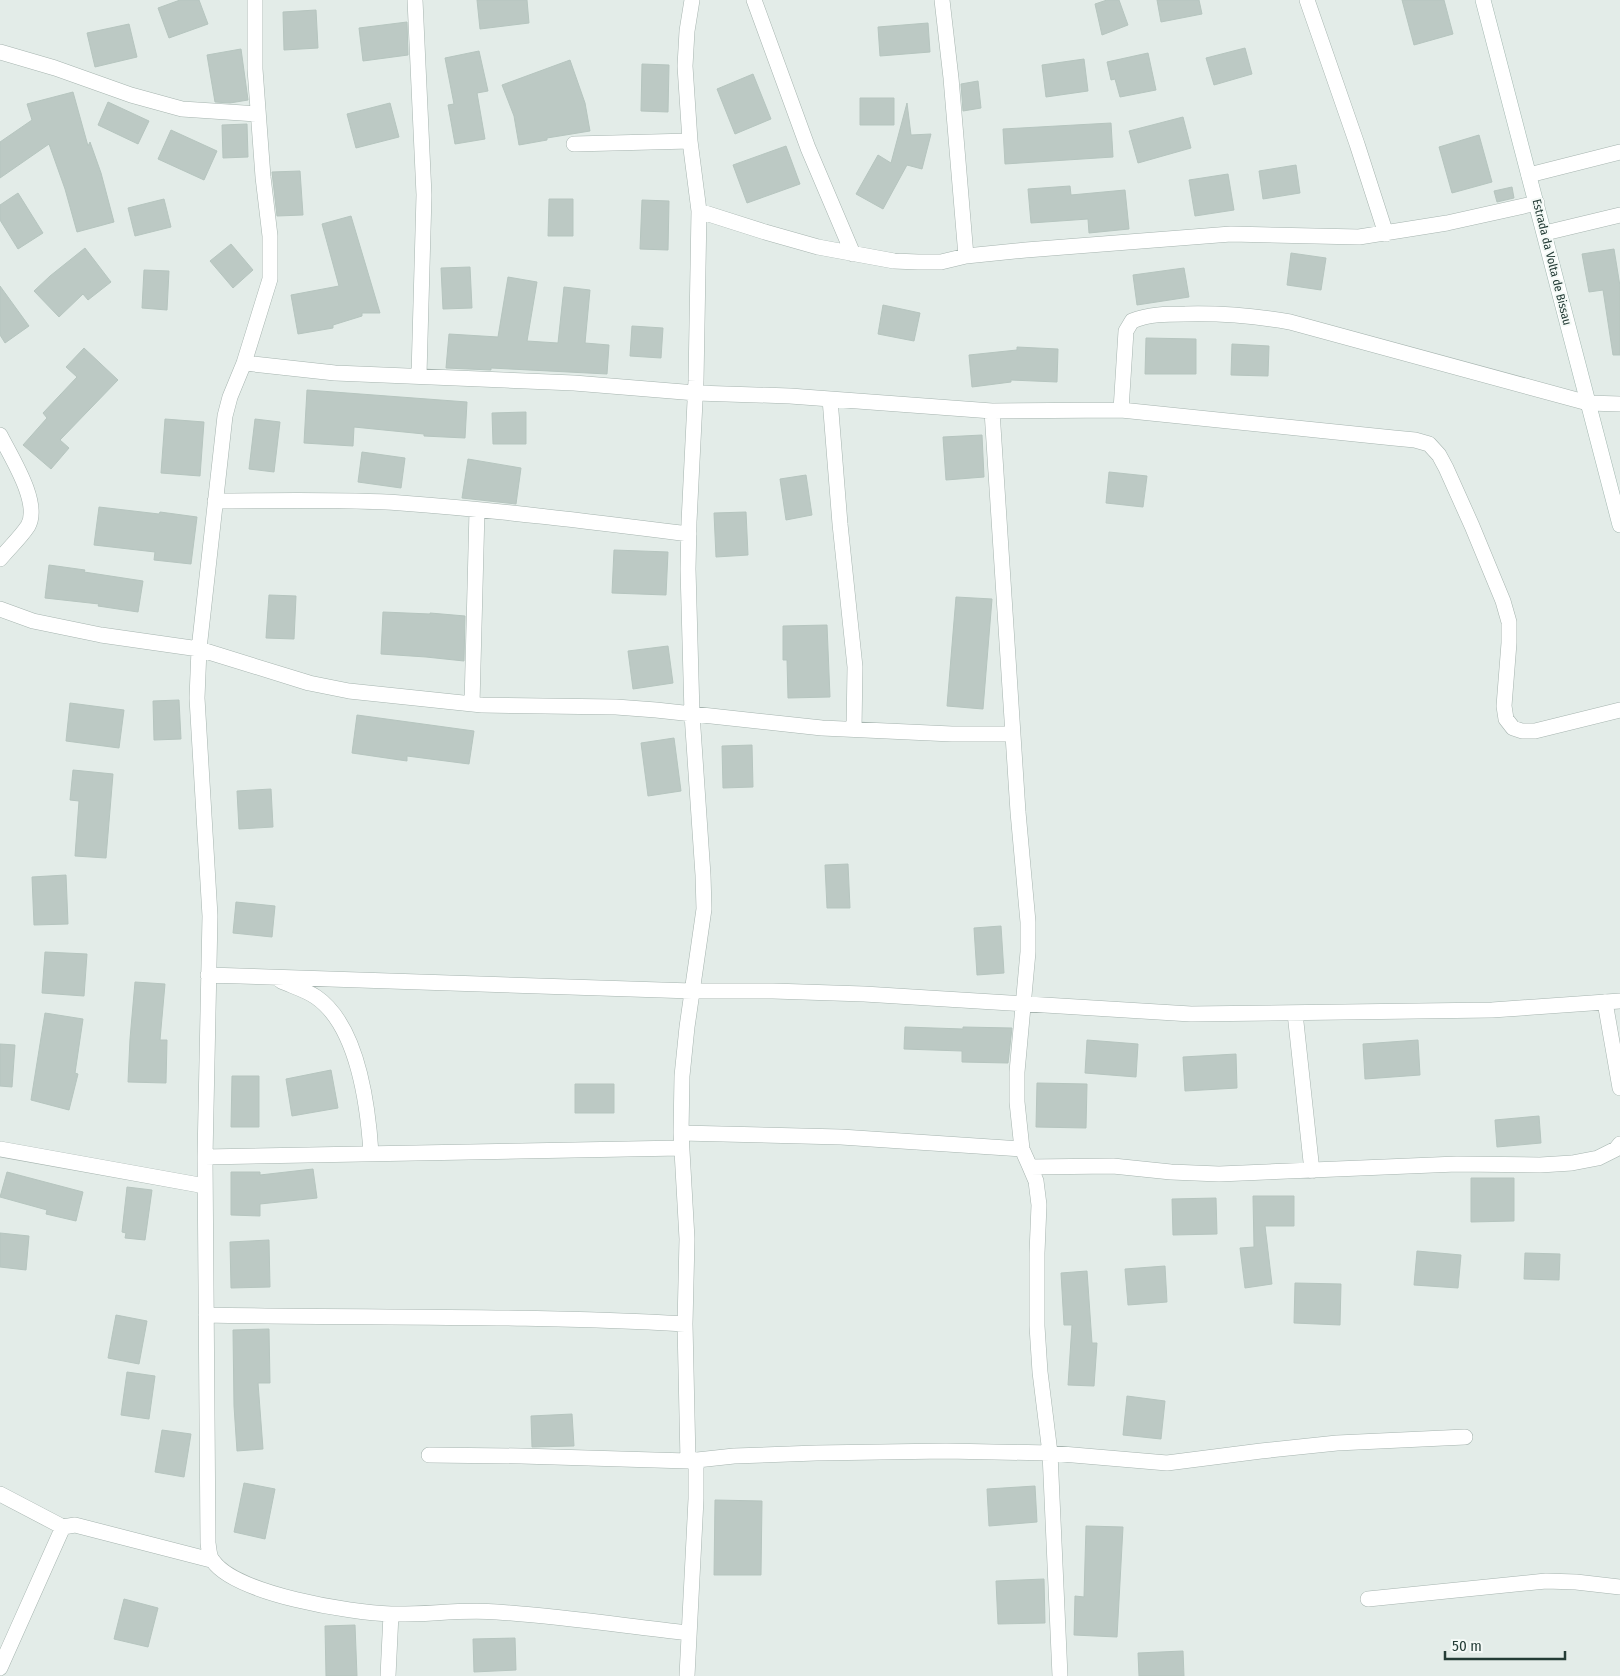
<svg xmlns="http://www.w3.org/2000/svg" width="1620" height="1676" font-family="'Fira Sans Condensed',sans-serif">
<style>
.building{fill:#bcc9c4;stroke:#b6c5bf}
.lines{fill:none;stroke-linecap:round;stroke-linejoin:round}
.minor-casing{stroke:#a6b4af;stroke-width:16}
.secondary-casing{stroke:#a2b7b0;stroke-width:16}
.minor{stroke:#fff;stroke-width:15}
.secondary{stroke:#fff;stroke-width:15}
.labels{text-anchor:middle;stroke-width:4;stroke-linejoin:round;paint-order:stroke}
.street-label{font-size:12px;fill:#243c36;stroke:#f4f9f6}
</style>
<rect width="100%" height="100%" fill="#e3ece8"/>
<path class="building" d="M 180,0 L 199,0 L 208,24 L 169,38 L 158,8 Z
M 477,0 L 527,0 L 529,23 L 480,29 Z
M 1107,0 L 1119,0 L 1128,25 L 1102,35 L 1095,4 Z
M 1157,0 L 1199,0 L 1202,14 L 1161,22 Z
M 1402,0 L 1444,0 L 1453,34 L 1414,45 Z
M 316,10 L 318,48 L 284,50 L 283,12 Z
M 407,22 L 408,55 L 363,61 L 359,28 Z
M 928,23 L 930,52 L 880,56 L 878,27 Z
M 129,24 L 137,57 L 95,67 L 87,33 Z
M 1245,48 L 1252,74 L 1214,85 L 1206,58 Z
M 241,49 L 248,100 L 230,103 L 215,102 L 207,55 Z
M 479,51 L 488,91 L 477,93 L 485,139 L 455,144 L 448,105 L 454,104 L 445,58 Z
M 1148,53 L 1156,90 L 1120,97 L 1115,79 L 1111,80 L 1107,62 Z
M 1084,59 L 1088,91 L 1046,97 L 1042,65 Z
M 570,60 L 585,103 L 590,131 L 547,138 L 547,140 L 519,145 L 514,116 L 502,85 Z
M 642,64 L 669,65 L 668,112 L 641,111 Z
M 753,74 L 771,119 L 735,134 L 717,89 Z
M 978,81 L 981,108 L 963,111 L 961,84 Z
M 73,92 L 88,146 L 90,142 L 101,173 L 114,222 L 77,232 L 65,189 L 49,144 L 0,178 L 0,142 L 32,120 L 27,104 Z
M 860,98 L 894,98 L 894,125 L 860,125 Z
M 108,102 L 149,121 L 138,144 L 98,125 Z
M 390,103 L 399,137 L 356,148 L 347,114 Z
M 907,103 L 911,135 L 931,134 L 922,169 L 907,165 L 883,209 L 856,194 L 878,155 L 891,163 Z
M 1183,117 L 1191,148 L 1138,163 L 1129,131 Z
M 1111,123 L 1113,157 L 1005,164 L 1003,129 Z
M 247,124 L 248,157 L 223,158 L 222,125 Z
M 171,130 L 217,151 L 204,180 L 158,159 Z
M 1479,135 L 1492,182 L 1452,193 L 1439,147 Z
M 786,146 L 800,184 L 747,203 L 733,165 Z
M 1296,165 L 1300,193 L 1263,199 L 1259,171 Z
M 300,171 L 303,215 L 277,216 L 272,172 Z
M 1228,174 L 1234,210 L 1195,216 L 1189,180 Z
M 1070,186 L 1071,195 L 1125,190 L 1129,229 L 1089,233 L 1088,219 L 1031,223 L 1028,189 Z
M 1512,187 L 1514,198 L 1497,202 L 1494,191 Z
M 18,193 L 43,233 L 18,249 L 0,220 L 0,205 Z
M 164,199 L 171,227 L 135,236 L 128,208 Z
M 549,199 L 573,199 L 573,236 L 548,236 Z
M 642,200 L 669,201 L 668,250 L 640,249 Z
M 351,216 L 380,313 L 362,313 L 362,316 L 333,325 L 333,328 L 298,334 L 291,295 L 339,286 L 322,224 Z
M 231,244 L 253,270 L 233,288 L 210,261 Z
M 85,248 L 111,282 L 88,300 L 83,294 L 59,317 L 34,291 L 50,276 Z
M 1614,249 L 1620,286 L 1620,355 L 1613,355 L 1603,290 L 1589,292 L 1582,254 Z
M 1291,253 L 1326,258 L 1321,290 L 1287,285 Z
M 470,267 L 472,308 L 443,309 L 441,268 Z
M 1184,268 L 1189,297 L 1137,305 L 1133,275 Z
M 144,270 L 169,271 L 167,310 L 142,308 Z
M 508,277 L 537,282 L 527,341 L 558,343 L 564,287 L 590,290 L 585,343 L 609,345 L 607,374 L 491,368 L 491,370 L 446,368 L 449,334 L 498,337 Z
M 0,286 L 29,326 L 5,343 L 0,335 Z
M 883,305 L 920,313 L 914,341 L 878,334 Z
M 632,326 L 663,328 L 661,358 L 630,356 Z
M 1146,338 L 1196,339 L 1196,374 L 1145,374 Z
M 1232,344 L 1269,346 L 1268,376 L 1231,375 Z
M 1017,347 L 1058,349 L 1057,382 L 1011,380 L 1011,382 L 972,387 L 969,355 L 1017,350 Z
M 84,348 L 118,380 L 60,440 L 69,448 L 51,469 L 23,445 L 47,418 L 43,413 L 77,377 L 66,367 Z
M 307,390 L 467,402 L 465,438 L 424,436 L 424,434 L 354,427 L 353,446 L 304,443 Z
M 526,412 L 526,444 L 493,444 L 492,413 Z
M 165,419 L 204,422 L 200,476 L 161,473 Z
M 255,419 L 280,422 L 274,472 L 249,469 Z
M 982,435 L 984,477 L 946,480 L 943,437 Z
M 362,452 L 405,458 L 401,488 L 358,482 Z
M 468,459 L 521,468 L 516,504 L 462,498 Z
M 1109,472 L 1147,476 L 1143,507 L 1106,503 Z
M 806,475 L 812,515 L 786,520 L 780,479 Z
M 99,507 L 159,514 L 160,512 L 197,517 L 191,564 L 154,560 L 155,552 L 94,545 Z
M 746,512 L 748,555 L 716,557 L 714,513 Z
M 614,550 L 668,552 L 666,595 L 612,593 Z
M 49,565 L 85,570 L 84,572 L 143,581 L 138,612 L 98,606 L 99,604 L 45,598 Z
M 269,595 L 296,596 L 294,639 L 266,638 Z
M 956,597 L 992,599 L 983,709 L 947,706 Z
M 383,612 L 430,614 L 430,613 L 465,616 L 464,661 L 426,657 L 381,654 Z
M 827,625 L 830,697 L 788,698 L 787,660 L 783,660 L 783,626 Z
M 668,646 L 673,683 L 633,689 L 628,651 Z
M 179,700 L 181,739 L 154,740 L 153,701 Z
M 70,703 L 124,710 L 119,748 L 66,741 Z
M 357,715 L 474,731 L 469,764 L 407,756 L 407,761 L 352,753 Z
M 674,738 L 681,791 L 648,796 L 641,743 Z
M 752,745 L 753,787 L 723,788 L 722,746 Z
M 73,770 L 113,774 L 106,858 L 75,856 L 79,801 L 70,800 Z
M 271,789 L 273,827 L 239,829 L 237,791 Z
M 848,864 L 850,908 L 827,908 L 825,865 Z
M 66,875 L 68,924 L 34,925 L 32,877 Z
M 236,902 L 275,906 L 272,937 L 233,933 Z
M 1001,926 L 1004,973 L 977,975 L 974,928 Z
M 45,952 L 87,954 L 84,996 L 42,993 Z
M 135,982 L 165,984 L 160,1040 L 167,1040 L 166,1083 L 128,1082 L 130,1039 Z
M 45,1013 L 83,1019 L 75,1073 L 78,1074 L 69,1110 L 31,1100 Z
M 905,1027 L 963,1029 L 963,1027 L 1012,1028 L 1008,1063 L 962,1062 L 962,1051 L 904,1049 Z
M 1087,1040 L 1138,1044 L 1136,1077 L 1085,1073 Z
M 1418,1040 L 1420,1075 L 1365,1079 L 1363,1044 Z
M 0,1044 L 15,1045 L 12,1087 L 0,1086 Z
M 1236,1054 L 1237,1088 L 1185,1091 L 1183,1057 Z
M 331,1070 L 338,1108 L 292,1116 L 286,1079 Z
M 232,1076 L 259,1076 L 259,1127 L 231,1127 Z
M 1037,1083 L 1087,1084 L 1086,1128 L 1036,1127 Z
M 575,1084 L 614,1084 L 614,1113 L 575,1113 Z
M 1539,1116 L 1541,1143 L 1497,1147 L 1495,1120 Z
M 313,1169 L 317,1198 L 260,1204 L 260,1216 L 231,1215 L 231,1172 L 260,1172 L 260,1175 Z
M 7,1172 L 83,1192 L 76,1221 L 46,1214 L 47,1210 L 0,1197 Z
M 1471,1178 L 1514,1178 L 1514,1221 L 1471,1222 Z
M 127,1187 L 152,1190 L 145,1240 L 125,1238 L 126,1233 L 122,1232 Z
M 1253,1196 L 1294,1196 L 1294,1226 L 1265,1226 L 1272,1284 L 1245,1288 L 1240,1248 L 1254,1247 Z
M 1216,1198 L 1217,1234 L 1173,1235 L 1172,1199 Z
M 0,1233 L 29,1236 L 26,1270 L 0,1267 Z
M 269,1240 L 270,1287 L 231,1288 L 230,1242 Z
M 1417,1251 L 1461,1255 L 1458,1288 L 1414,1285 Z
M 1525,1253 L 1560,1254 L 1559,1280 L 1524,1279 Z
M 1165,1266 L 1167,1302 L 1128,1305 L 1125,1269 Z
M 1087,1271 L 1092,1343 L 1097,1343 L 1094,1386 L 1068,1385 L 1072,1325 L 1064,1325 L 1061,1273 Z
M 1295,1283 L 1341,1284 L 1340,1325 L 1294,1323 Z
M 116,1315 L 147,1321 L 139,1364 L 108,1358 Z
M 269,1329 L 270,1383 L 258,1383 L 263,1449 L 237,1451 L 234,1406 L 233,1330 Z
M 127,1372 L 155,1376 L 149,1419 L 121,1415 Z
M 1127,1396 L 1165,1401 L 1161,1439 L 1123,1435 Z
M 572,1414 L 574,1446 L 532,1447 L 531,1416 Z
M 162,1430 L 191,1434 L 184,1477 L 155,1472 Z
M 244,1483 L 275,1489 L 265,1539 L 234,1532 Z
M 1035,1486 L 1037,1522 L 989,1526 L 987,1489 Z
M 715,1500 L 762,1501 L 761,1575 L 714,1575 Z
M 1086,1526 L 1123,1527 L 1117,1637 L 1074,1635 L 1075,1596 L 1084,1597 Z
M 1044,1579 L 1045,1623 L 998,1624 L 996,1581 Z
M 124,1599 L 158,1608 L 148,1647 L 114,1639 Z
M 355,1625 L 357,1676 L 326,1676 L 325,1626 Z
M 515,1638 L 516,1670 L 474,1672 L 473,1639 Z
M 1183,1651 L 1184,1676 L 1139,1676 L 1138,1653 Z"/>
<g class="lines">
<defs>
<path id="minor" d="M 255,0 L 255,69 L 263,177 L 270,236 L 270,279 L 244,363 L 230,397 L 225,416 L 199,649 L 197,698 L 210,916 L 205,1157 L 208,1543 C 209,1549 209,1557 213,1561 C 236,1594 351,1613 391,1614 C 426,1615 461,1609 497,1612 C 561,1616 625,1626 689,1633
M 415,0 L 424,195 L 419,375
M 754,0 L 808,148 L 853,254
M 942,0 L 951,78 L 966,256
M 1307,0 L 1357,144 L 1386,234
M 0,52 L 55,68 L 131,95 L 182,109 L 258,114
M 574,144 L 690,141
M 1529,175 L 1620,152
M 699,211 L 765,232 L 818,247 L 894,261 L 918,262 L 941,262 L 966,256 L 1026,250 L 1231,234 L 1359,237 L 1447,223 L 1537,203
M 1545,233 L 1620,215
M 244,363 L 335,373 L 574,383 L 696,393 L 790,396 L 992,411
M 830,399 L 840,524 L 855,667 L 854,729
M 1121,410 L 1126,331 L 1132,321 C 1149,314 1167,314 1185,314 C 1221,313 1255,316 1290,322 L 1588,403 L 1620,404
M 0,435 C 11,457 41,503 28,526 C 20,538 9,548 0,559
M 215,501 C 277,501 340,499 401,503 C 497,510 593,522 689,534
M 0,609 L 33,621 L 101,635 L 199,649 L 309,683 L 349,691 L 482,705 L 616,707 L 656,710 L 822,728 L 952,734 L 1013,734
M 472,704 L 477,510
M 208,975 L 692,991 L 773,991 L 864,994 L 1191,1014 L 1492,1010 L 1620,1001
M 281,981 C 292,986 306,990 316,997 C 358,1026 368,1106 371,1153
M 1605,1002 L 1620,1088
M 1295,1013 L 1312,1171
M 681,1133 L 841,1137 L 1022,1149 L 1030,1167 L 1113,1166 L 1171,1172 L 1219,1174 L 1457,1164 L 1540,1165 L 1572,1163 L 1598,1158 L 1616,1149 L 1620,1144
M 0,1149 L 205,1186
M 1022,1149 L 1017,1102 L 1017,1072 L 1028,952 L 1028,922 L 1018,812 L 992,411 L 1121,410 L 1394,438 L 1415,440 L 1429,444 L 1439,455 L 1446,468 L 1472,526 L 1503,601 L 1509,622 L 1509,643 L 1504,706 L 1506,719 L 1513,728 L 1522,731 L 1535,731 L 1620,710
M 205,1157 L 681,1148
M 1030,1167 L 1036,1181 L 1039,1205 L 1037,1253 L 1037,1326 L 1040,1372 L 1050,1453 L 1060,1676
M 206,1315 C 366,1318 526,1315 685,1324
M 429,1455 L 521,1456 L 688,1461 L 734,1456 L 816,1453 L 946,1451 L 1050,1453 L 1167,1463 L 1261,1451 L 1337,1443 L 1465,1437
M 688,1461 L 685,1324 L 687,1239 L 681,1133 L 682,1076 L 687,1027 L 704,909 L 703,875 L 692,714 L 688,569 L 689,522 L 696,381 L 699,211 L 690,141 L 685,66 L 687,31 L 692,0
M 0,1494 L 63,1527 L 75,1525 L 211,1560
M 1368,1599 L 1546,1581 L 1576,1582 L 1620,1587
M 0,1668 L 63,1527
M 388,1676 L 391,1614
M 687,1676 L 696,1499 L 696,1460"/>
<path id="secondary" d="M 1483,0 L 1620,525"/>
</defs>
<use href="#minor" class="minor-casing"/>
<use href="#secondary" class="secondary-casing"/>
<use href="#minor" class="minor"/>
<use href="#secondary" class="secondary"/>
</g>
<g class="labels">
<g class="street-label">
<text transform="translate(1552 262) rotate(76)" y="4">Estrada da Volta de Bissau</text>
</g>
</g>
<path d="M1445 1651v8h120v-8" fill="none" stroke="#243c36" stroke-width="2.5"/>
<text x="1452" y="1651" font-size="15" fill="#243c36" stroke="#f4f9f6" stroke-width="4" paint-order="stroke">50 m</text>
</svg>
